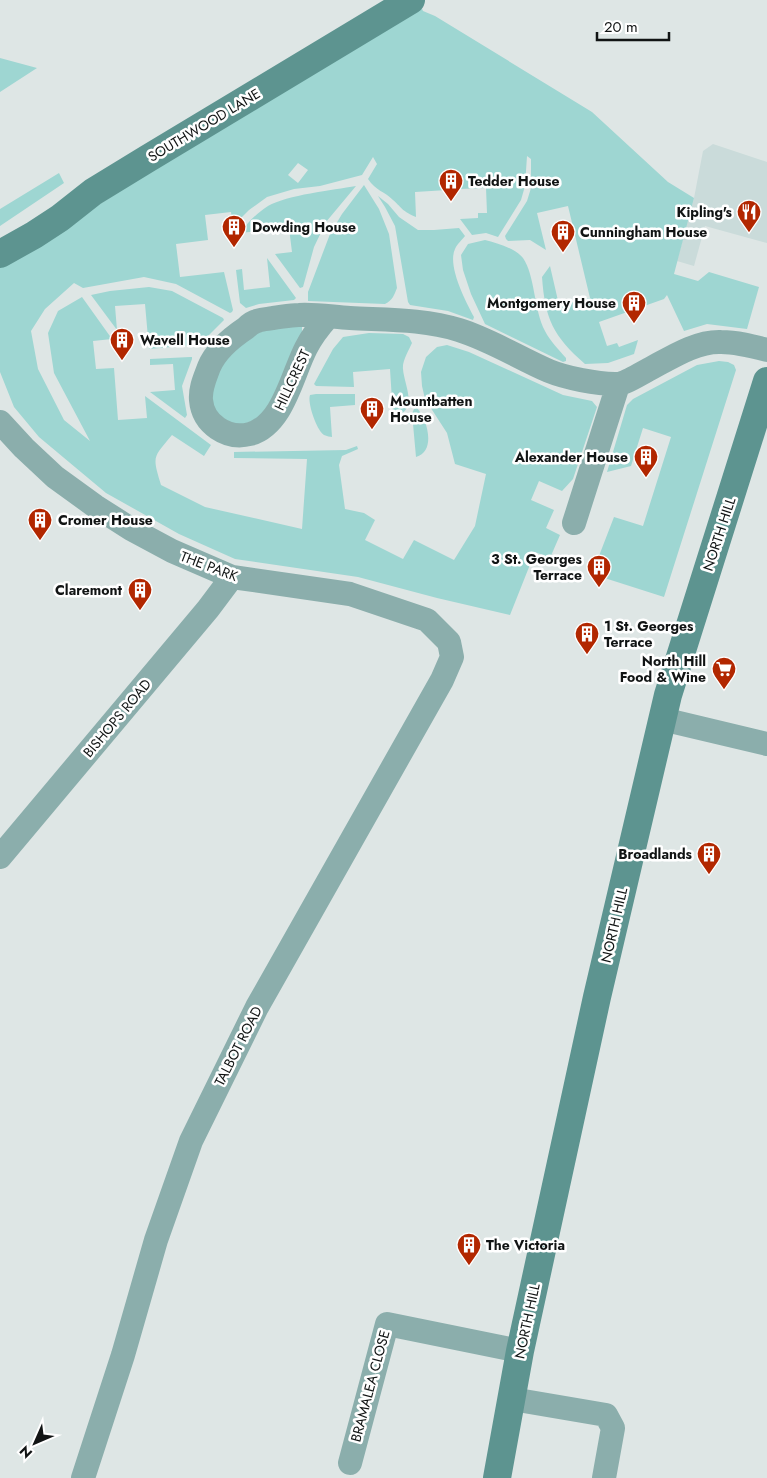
<svg xmlns="http://www.w3.org/2000/svg" width="767" height="1478" font-family="Jost,sans-serif">
<style>
.built{fill:#cadbda}
.green{fill:#9ed6d2;fill-rule:evenodd}
.lines{fill:none;stroke-linecap:round;stroke-linejoin:round}
.street{stroke:#8baeac;stroke-width:24}
.secondary{stroke:#5d9490;stroke-width:28}
.labels{text-anchor:middle;stroke-width:5;stroke-linejoin:round;paint-order:stroke}
.street-label{font-size:14px;fill:#111414;stroke:#fff}
.poi-label{font-size:14px;font-weight:bold;fill:#111414;stroke:#fff;text-anchor:start}
</style>
<rect width="100%" height="100%" fill="#dee6e5"/>
<path class="built" d="M 713,144 L 767,162 L 767,243 L 705,226 L 694,266 L 677,261 L 694,198 L 703,151 Z"/>
<path class="green" d="M 419,2 L 423,11 L 435,16 L 592,112 L 668,182 L 694,198 L 674,274 L 698,281 L 709,272 L 759,287 L 747,329 L 707,324 L 684,331 L 667,295 L 664,299 L 599,322 L 607,346 L 617,343 L 619,347 L 638,340 L 634,354 L 608,363 L 585,364 C 553,336 545,319 542,277 L 550,266 L 559,305 L 590,298 L 568,206 L 537,213 L 546,250 L 530,240 L 508,241 L 506,239 L 505,236 L 527,201 L 531,188 L 531,159 L 527,156 L 525,186 L 521,200 L 498,237 L 486,233 L 472,235 L 460,219 L 478,218 L 478,213 L 487,213 L 486,188 L 459,189 L 459,186 L 448,187 L 447,190 L 415,192 L 416,217 C 402,211 403,209 393,200 C 384,191 376,191 368,179 L 377,164 L 373,157 L 362,175 L 320,186 L 294,189 L 267,197 L 249,210 L 233,226 L 231,212 L 205,215 L 208,240 L 176,244 L 180,277 L 224,272 L 233,310 L 232,312 L 230,313 L 176,284 L 144,277 L 83,288 L 74,283 L 45,309 L 31,331 L 38,369 L 64,420 L 90,441 L 54,373 L 48,333 L 58,311 L 82,297 L 112,339 L 93,341 L 96,369 L 114,368 L 118,420 L 147,418 L 145,396 L 211,445 L 204,456 L 172,435 C 153,458 152,455 161,485 L 205,507 L 302,529 L 307,459 L 234,458 L 234,452 L 346,450 L 357,446 L 358,449 L 342,456 L 339,465 L 345,509 L 364,513 L 375,520 L 365,540 L 403,559 L 414,540 L 454,560 L 475,526 L 486,474 L 455,464 L 447,433 L 425,399 L 422,386 L 421,372 L 426,357 L 437,347 L 447,345 L 469,352 L 563,395 L 592,401 L 597,407 L 573,479 L 562,491 L 539,481 L 531,500 L 554,510 L 546,528 L 560,535 L 550,558 L 535,552 L 510,615 L 437,598 L 358,577 L 235,559 L 179,534 L 106,493 L 39,437 L 14,407 L 0,372 L 0,267 ZM 298,163 L 308,170 L 298,183 L 288,175 Z
M 0,58 L 37,68 L 0,92 Z
M 59,173 L 64,183 L 0,226 L 0,209 Z
M 364,185 L 379,209 L 389,234 L 397,288 C 394,295 393,300 385,304 L 308,301 L 308,292 L 330,234 L 342,214 Z
M 356,186 L 326,222 L 314,247 L 303,287 L 300,288 L 275,254 L 292,252 L 289,228 L 240,233 C 248,222 257,213 268,206 C 287,195 333,190 356,186 Z
M 378,196 L 388,204 L 399,217 L 418,230 L 434,230 L 459,228 L 465,236 C 462,240 457,244 455,249 C 447,266 466,302 474,317 L 473,320 L 448,311 L 410,305 L 408,302 L 395,226 L 385,207 Z
M 485,240 C 497,243 515,248 523,258 C 535,275 534,311 545,331 C 550,341 559,350 566,358 L 566,361 L 563,362 L 485,324 L 471,294 L 463,270 L 461,255 L 468,244 Z
M 267,258 L 296,298 L 294,300 L 259,304 L 246,308 L 240,303 L 236,270 L 242,269 L 244,290 L 270,287 Z
M 149,287 L 172,291 L 223,318 L 224,320 L 204,340 L 193,345 L 149,349 L 145,304 L 115,306 L 117,330 L 91,295 L 110,291 Z
M 302,324 L 302,334 L 268,415 L 239,426 L 224,422 L 211,406 L 212,389 L 217,370 L 233,348 L 262,327 Z
M 369,333 L 403,334 L 409,337 L 412,343 C 409,350 402,361 403,369 C 404,385 420,412 393,416 L 390,369 L 353,372 L 354,387 L 316,386 L 314,384 L 333,349 L 343,337 Z
M 190,357 L 192,357 L 192,359 L 182,386 L 187,415 L 185,418 L 150,392 L 175,390 L 173,364 L 150,365 L 150,359 Z
M 719,361 L 728,362 L 734,365 L 736,370 L 664,597 L 592,574 L 614,517 L 643,526 L 671,437 L 643,428 L 631,466 L 607,472 L 627,405 L 633,399 L 697,365 Z
M 316,394 L 355,394 L 355,405 L 330,407 L 332,437 C 330,437 327,436 324,435 C 317,431 307,403 310,395 Z
M 417,408 C 428,420 436,452 416,457 L 413,424 L 402,424 L 410,418 L 414,409 Z"/>
<g class="lines">
<path class="street" d="M 328,317 C 319,327 312,336 306,348 C 292,375 283,425 250,434 C 227,440 203,424 201,400 C 200,388 205,378 209,367 C 216,350 231,338 246,328 C 249,325 253,322 257,321 C 262,319 268,319 273,318 C 282,317 290,315 299,315 C 316,314 333,317 350,318 C 387,320 424,319 459,330 C 491,340 519,358 549,371 C 566,378 597,384 615,384 C 623,385 638,375 646,371 C 669,359 695,341 721,342 C 737,342 752,346 767,350
M 0,422 L 24,448 L 55,477 L 95,506 L 131,529 L 172,551 L 232,577 L 350,594 L 427,620 L 449,642 L 452,657 L 442,680 L 257,1007 L 191,1141 L 156,1240 L 123,1355 L 83,1478
M 574,523 L 618,385
M 662,719 L 767,744
M 0,857 L 208,609 L 232,577
M 512,1399 L 606,1415 L 613,1428 L 604,1478
M 350,1463 L 387,1324 L 520,1351"/>
<path class="secondary" d="M 0,254 L 34,235 L 60,218 L 93,192 L 147,159 L 411,0
M 497,1478 L 520,1351 L 597,997 L 668,695 L 767,381"/>
</g>
<defs>
<symbol id="building-pin" viewBox="-11 -11 22 30"><path d="M0 17L-7.5 6A9.5 9.5 0 1 1 7.5 6Z" fill="#b22700" stroke="#fff"/><path d="M-4-6H4V6H1V3H-1V6H-4ZM-2.5-4.3h1.7v1.8h-1.7ZM.8-4.3h1.7v1.8H.8ZM-2.5-1h1.7V.8h-1.7ZM.8-1h1.7V.8H.8Z" fill="#fff"/></symbol>
<symbol id="restaurant-pin" viewBox="-11 -11 22 30"><path d="M0 17L-7.5 6A9.5 9.5 0 1 1 7.5 6Z" fill="#b22700" stroke="#fff"/><path d="M-5-6h1v4h1v-4h1v4h1v-4h1v5L-1.5 .5V6h-2V.5L-5-1ZM5-6V6H3V1.5H1.5Q1.5-4 5-6Z" fill="#fff"/></symbol>
<symbol id="supermarket-pin" viewBox="-11 -11 22 30"><path d="M0 17L-7.5 6A9.5 9.5 0 1 1 7.5 6Z" fill="#b22700" stroke="#fff"/><path d="M-6-5.5h2.5l.6 2H6L4.5 2H-2.5L-4.4-4H-6ZM-1.5 3.2a1.3 1.3 0 1 0 .1 0ZM3 3.2a1.3 1.3 0 1 0 .1 0Z" fill="#fff"/></symbol>
</defs>
<g fill-rule="evenodd">
<use href="#building-pin" x="437" y="167" width="28" height="38"/>
<use href="#restaurant-pin" x="735" y="198" width="28" height="38"/>
<use href="#building-pin" x="220" y="213" width="28" height="38"/>
<use href="#building-pin" x="549" y="218" width="28" height="38"/>
<use href="#building-pin" x="620" y="289" width="28" height="38"/>
<use href="#building-pin" x="108" y="326" width="28" height="38"/>
<use href="#building-pin" x="358" y="395" width="28" height="38"/>
<use href="#building-pin" x="632" y="443" width="28" height="38"/>
<use href="#building-pin" x="26" y="506" width="28" height="38"/>
<use href="#building-pin" x="585" y="553" width="28" height="38"/>
<use href="#building-pin" x="126" y="576" width="28" height="38"/>
<use href="#building-pin" x="573" y="620" width="28" height="38"/>
<use href="#supermarket-pin" x="710" y="655" width="28" height="38"/>
<use href="#building-pin" x="695" y="840" width="28" height="38"/>
<use href="#building-pin" x="455" y="1231" width="28" height="38"/>
</g>
<g class="labels">
<g class="street-label">
<text transform="translate(204 125) rotate(-31)" y="5">SOUTHWOOD LANE</text>
<text transform="translate(292 380) rotate(-65)" y="5">HILLCREST</text>
<text transform="translate(719 534) rotate(-72)" y="5">NORTH HILL</text>
<text transform="translate(209 566) rotate(21)" y="5">THE PARK</text>
<text transform="translate(117 718) rotate(-50)" y="5">BISHOPS ROAD</text>
<text transform="translate(614 925) rotate(-77)" y="5">NORTH HILL</text>
<text transform="translate(238 1046) rotate(-63)" y="5">TALBOT ROAD</text>
<text transform="translate(527 1321) rotate(-78)" y="5">NORTH HILL</text>
<text transform="translate(370 1386) rotate(-75)" y="5">BRAMALEA CLOSE</text>
</g>
<g class="poi-label">
<text x="468" y="186">Tedder House</text>
<text x="732" y="217" text-anchor="end">Kipling's</text>
<text x="252" y="232">Dowding House</text>
<text x="580" y="237">Cunningham House</text>
<text x="616" y="308" text-anchor="end">Montgomery House</text>
<text x="140" y="345">Wavell House</text>
<text x="390" y="406">Mountbatten<tspan x="390" dy="16">House</tspan></text>
<text x="628" y="462" text-anchor="end">Alexander House</text>
<text x="58" y="525">Cromer House</text>
<text x="582" y="564" text-anchor="end">3 St. Georges<tspan x="582" dy="16">Terrace</tspan></text>
<text x="122" y="595" text-anchor="end">Claremont</text>
<text x="604" y="631">1 St. Georges<tspan x="604" dy="16">Terrace</tspan></text>
<text x="706" y="666" text-anchor="end">North Hill<tspan x="706" dy="16">Food &amp; Wine</tspan></text>
<text x="692" y="859" text-anchor="end">Broadlands</text>
<text x="486" y="1250">The Victoria</text>
</g>
</g>
<g transform="translate(35 1443) rotate(225)" stroke="#ffffff" stroke-width="4" paint-order="stroke">
<path d="M0-4L9 19L0 12L-9 19Z" fill="#111414"/>
<text y="-8" font-size="14" font-weight="bold" text-anchor="middle" fill="#111414">N</text>
</g>
<path d="M597 32v8h72v-8" fill="none" stroke="#111414" stroke-width="2.5"/>
<text x="604" y="32" font-size="15" fill="#111414" stroke="#ffffff" stroke-width="4" paint-order="stroke">20 m</text>
</svg>
